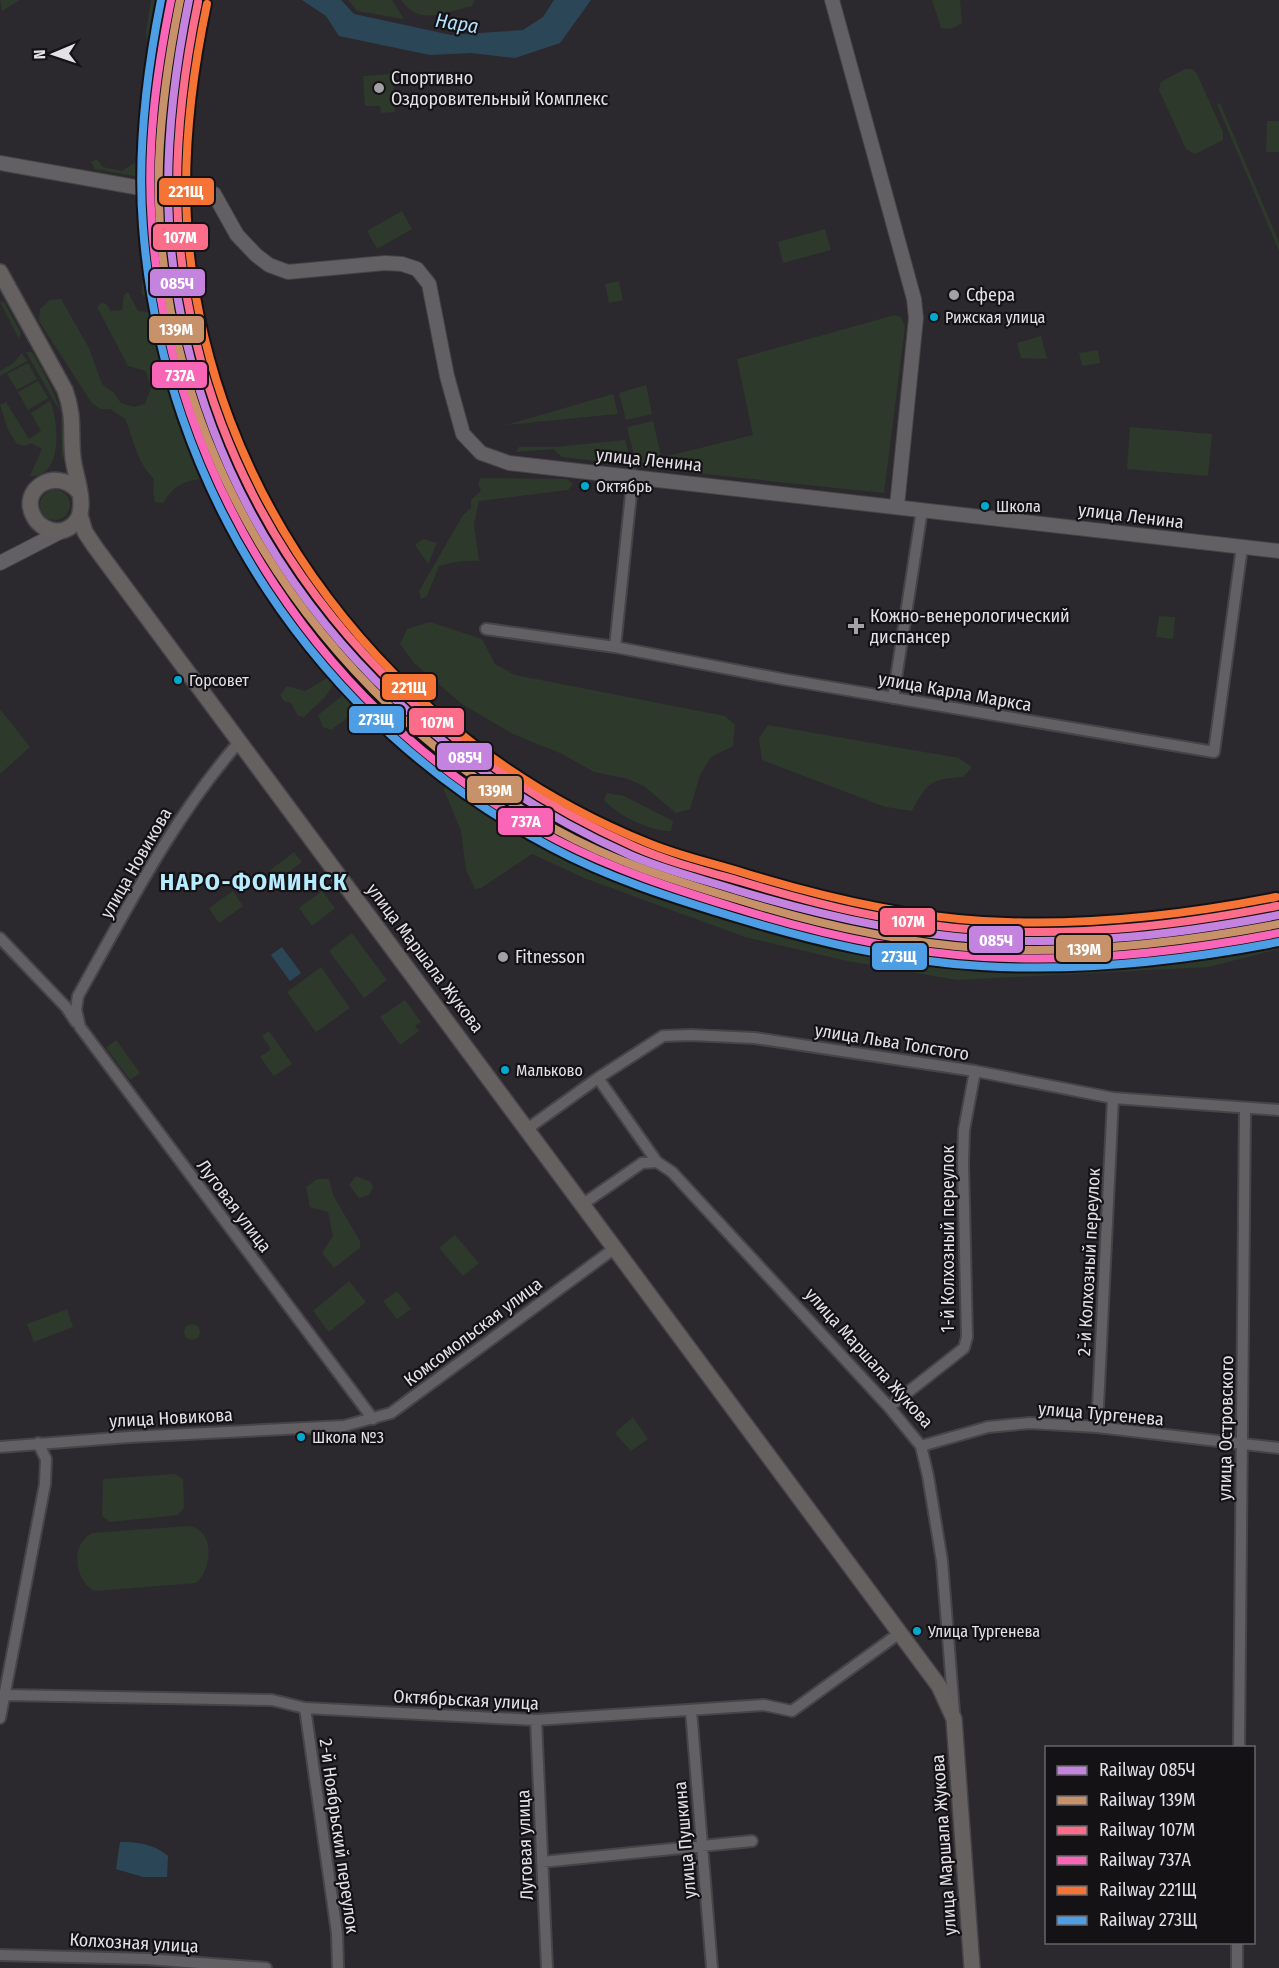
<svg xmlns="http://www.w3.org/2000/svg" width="1279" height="1968" font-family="'Fira Sans Condensed',sans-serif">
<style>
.green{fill:#2d392b}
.water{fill:#2b4757}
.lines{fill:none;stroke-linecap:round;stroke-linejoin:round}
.tertiary-tunnel{stroke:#48454a;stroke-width:14;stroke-dasharray:14 7;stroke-linecap:butt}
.minor-casing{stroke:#464448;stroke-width:14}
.tertiary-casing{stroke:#464448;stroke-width:16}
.secondary-casing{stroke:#464448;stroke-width:18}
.minor{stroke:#626063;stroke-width:10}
.tertiary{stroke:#626063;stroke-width:14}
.secondary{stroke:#656160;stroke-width:15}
.rail-1-casing{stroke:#141215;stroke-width:12}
.rail-2-casing{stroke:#141215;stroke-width:12}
.rail-3-casing{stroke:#141215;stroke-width:12}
.rail-4-casing{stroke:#141215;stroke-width:12}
.rail-5-casing{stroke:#141215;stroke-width:12}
.rail-6-casing{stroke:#141215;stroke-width:12}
.rail-1{stroke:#c483df;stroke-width:8}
.rail-2{stroke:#c7916a;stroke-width:8}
.rail-3{stroke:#fb6d88;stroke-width:8}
.rail-4{stroke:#fa66b7;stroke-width:8}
.rail-5{stroke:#f57335;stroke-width:8}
.rail-6{stroke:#4d9ee5;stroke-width:8}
.poi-dot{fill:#a4a1a6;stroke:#141215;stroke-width:2}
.bus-dot{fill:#00a9ce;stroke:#141215;stroke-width:2}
.labels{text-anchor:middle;stroke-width:4.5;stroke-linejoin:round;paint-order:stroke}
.bus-label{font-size:16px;fill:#e4e1e6;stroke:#141215;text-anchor:start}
.poi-label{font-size:18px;fill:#e4e1e6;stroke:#141215;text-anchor:start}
.street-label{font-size:18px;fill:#e4e1e6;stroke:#141215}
.water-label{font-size:20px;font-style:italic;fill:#b2e1fd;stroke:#141215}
.district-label{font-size:24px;font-weight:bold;letter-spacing:1.5px;fill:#b6ecfe;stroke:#141215}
.line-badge{stroke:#141215;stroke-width:2}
.badge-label{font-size:16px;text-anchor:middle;font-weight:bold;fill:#fff}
</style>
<rect width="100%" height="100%" fill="#2c292e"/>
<path class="green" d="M 0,0 L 20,0 L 2,11 Z
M 151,0 L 170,0 L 161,48 L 157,152 L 150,154 L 144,130 L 150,116 L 146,86 L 149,61 L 146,32 Z
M 348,0 L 392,0 L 404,19 L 357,11 Z
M 401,0 L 475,0 L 472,6 C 444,12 420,27 401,0 Z
M 932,0 L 960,0 L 962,23 L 951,29 L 941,28 Z
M 1185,69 L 1192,69 L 1197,74 L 1223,132 L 1223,140 L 1195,154 L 1186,149 L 1159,90 L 1161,82 Z
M 393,74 L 395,112 L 381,113 L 380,106 L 365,106 L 363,76 Z
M 1220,103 L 1279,242 L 1279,251 L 1217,104 Z
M 1267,121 L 1279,121 L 1279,152 L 1266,152 Z
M 97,159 L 103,167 L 122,171 L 139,160 L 150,179 L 95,169 L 91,162 Z
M 402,211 L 412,229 L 377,249 L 367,231 Z
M 825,229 L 831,250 L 783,263 L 778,242 Z
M 159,235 L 162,241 C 168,296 177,349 196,402 C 207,435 222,467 229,502 L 223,507 L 214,500 L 202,479 C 184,480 172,487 163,503 L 155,502 L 153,491 L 154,479 C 136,461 135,442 125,419 L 110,409 L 100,409 L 91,402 L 39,321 L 40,309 L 50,300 L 61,299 L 89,348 L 102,384 L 114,393 L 121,403 L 134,407 L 145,404 L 151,388 L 146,371 L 128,366 L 97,307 L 101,303 L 106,304 L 111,311 L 122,310 L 124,295 L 128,292 L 138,311 L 149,312 L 161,299 L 142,295 L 142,284 L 151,277 L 153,270 L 160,268 L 151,254 L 154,241 Z
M 619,281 L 623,300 L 609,303 L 605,284 Z
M 0,302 L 4,302 L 21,333 L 19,339 Z
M 895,315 L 901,317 L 905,327 L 884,493 L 666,470 L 664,457 L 753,435 L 737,359 Z
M 1041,336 L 1047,359 L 1021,358 L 1017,343 Z
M 1098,350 L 1100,363 L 1082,366 L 1079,353 Z
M 26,352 L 32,352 C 50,384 73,422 62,460 L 61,413 Z
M 22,353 L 27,361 L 0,376 L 0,371 L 12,364 Z
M 28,363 L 37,379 L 17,390 L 7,374 Z
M 38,381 L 48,398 L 28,410 L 18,392 Z
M 646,385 L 652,414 L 626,420 L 619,393 Z
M 613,394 L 618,414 L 506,425 Z
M 50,401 C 59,421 63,479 30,476 L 42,449 L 31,443 L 25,446 L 17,444 L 8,430 L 0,405 L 6,402 L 29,439 L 41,431 L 31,413 Z
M 653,421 L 664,469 L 637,467 L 627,427 Z
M 1130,427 L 1212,434 L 1208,476 L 1127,469 Z
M 625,440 L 632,465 L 562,457 L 553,449 L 516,452 L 519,447 L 554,447 Z
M 481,478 L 567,479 L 573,484 L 568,490 L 479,501 L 474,525 L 479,561 C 464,560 453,562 439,566 L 427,596 L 421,599 L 419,591 L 463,515 L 471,508 L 471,500 L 481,491 L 478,483 Z
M40 505a15 15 0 1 1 30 0a15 15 0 1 1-30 0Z
M 423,539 L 437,543 L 428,564 L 415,545 Z
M 1159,616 L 1175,617 L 1173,639 L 1156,637 Z
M 430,622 L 482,639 L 495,664 L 515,675 L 725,716 L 735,725 L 733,746 L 711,757 L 700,775 L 690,809 L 676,813 L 644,786 L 628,779 L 594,772 L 562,754 L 513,734 L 462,704 L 414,663 L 400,644 L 407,629 Z
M 327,678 L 334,684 L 325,697 L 304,717 L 298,716 L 291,703 L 284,701 L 280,695 L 287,686 L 305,691 Z
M 343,695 L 357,699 L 364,711 L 360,718 L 353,719 L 349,717 L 331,730 L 323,727 L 318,715 Z
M 0,709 L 30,747 L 0,774 Z
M 768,725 L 959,758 L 972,767 L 963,777 C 930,779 927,783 912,811 L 885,807 L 762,760 L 759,738 Z
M 450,768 L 539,827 L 683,890 L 784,925 L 969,958 L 1187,953 L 1220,949 L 1279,934 L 1279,949 L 1208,967 L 957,980 L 847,961 L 745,937 L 584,878 L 532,854 L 481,888 L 475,889 L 466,870 L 461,831 L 444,790 Z
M 607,793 L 624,796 L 673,821 L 671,831 C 651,832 617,815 604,800 Z
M 294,852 L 302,862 L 277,881 L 269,871 Z
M 233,891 L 243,906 L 219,923 L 209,908 Z
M 322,891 L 335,908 L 312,926 L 299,908 Z
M 352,933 L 387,980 L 364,998 L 329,951 Z
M 321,967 L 350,1008 L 316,1032 L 287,992 Z
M 405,1000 L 421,1022 L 415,1026 L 419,1031 L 400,1045 L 380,1017 Z
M 269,1031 L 292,1064 L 274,1076 L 260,1057 L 271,1049 L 262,1036 Z
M 116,1040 L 140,1073 L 130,1080 L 106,1048 Z
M 356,1176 L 371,1182 L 373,1188 L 369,1195 L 359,1198 L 349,1185 Z
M 317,1179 L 329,1179 L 334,1197 L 360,1241 L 360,1248 L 334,1268 L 322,1253 L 333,1236 L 328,1212 L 310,1207 L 306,1187 Z
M 455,1235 L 479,1263 L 463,1276 L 439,1248 Z
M 349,1281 L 366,1302 L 329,1332 L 313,1311 Z
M 397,1291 L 411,1309 L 397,1319 L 383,1301 Z
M 67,1309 L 73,1327 L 34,1342 L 27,1324 Z
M184 1332a8 8 0 1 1 16 0a8 8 0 1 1-16 0Z
M 633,1417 L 648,1439 L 631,1451 L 615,1433 Z
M 175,1474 L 183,1479 L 184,1508 L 178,1515 L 110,1522 L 102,1516 L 103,1479 Z
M 189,1526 C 216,1530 212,1570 196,1583 L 94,1591 C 74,1579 70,1545 92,1533 Z"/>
<path class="water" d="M 302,0 L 341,0 L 354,14 L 451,35 L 523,30 L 543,17 L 554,0 L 591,0 L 560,43 L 515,58 L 471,53 L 430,55 L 339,36 L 326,16 Z
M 282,947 L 301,973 L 290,981 L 271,955 Z
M 120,1842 C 138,1842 154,1844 168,1856 L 167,1877 L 143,1877 L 116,1869 Z"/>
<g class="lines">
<path class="tertiary-tunnel" d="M 163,192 L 187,193"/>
<defs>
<path id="minor" d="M 486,629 L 615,647 L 782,679 L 1214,752 L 1242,547
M 615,647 L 633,475
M 893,698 L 922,510
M 240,741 C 173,817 127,909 78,996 L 76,1010 L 80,1027 L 373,1419
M 0,938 L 66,1007 L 76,1022
M 598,1078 L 657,1162
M 527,1129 L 598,1078 L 663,1036 L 691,1035 L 755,1038 L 975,1071 L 1113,1098 L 1279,1110
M 583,1204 L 642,1163 L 657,1162 L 672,1172 L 889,1407 L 921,1446 L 928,1476 L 942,1561 L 954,1712
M 889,1407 L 964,1348 L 967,1337 L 963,1162 L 964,1130 L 975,1071
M 1097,1427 L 1113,1098
M 921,1446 L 988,1427 L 1030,1423 L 1097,1427 L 1279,1448
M 0,1447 L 129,1437 L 344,1426 L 391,1413 L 615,1248
M 6,1695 L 272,1700 L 305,1708 L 536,1720 L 764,1705 L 792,1711 L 901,1632
M 305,1708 L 337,1933 L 338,1968
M 691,1710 L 712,1968
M 0,1718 L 45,1484 L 46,1459 L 38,1443
M 536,1720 L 547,1968
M 1239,1748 L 1245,1108
M 542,1862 L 752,1841
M 0,1955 L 147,1959 L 266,1968
M 1237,1968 L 1237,1942"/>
<path id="tertiary" d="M 832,0 L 914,299 L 916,318 L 897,506
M 0,163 L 163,192
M 187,193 L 214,194 L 237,235 L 256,255 L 269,265 L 288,272 L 385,263 L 402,264 L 417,269 L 429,284 L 447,376 L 463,434 L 481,453 L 509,463 L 1279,551
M 0,563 L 60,532"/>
<path id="secondary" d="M 0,272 L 65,390 C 75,418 70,431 73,458 C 75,475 84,496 80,513 C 78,523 67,532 57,531 C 48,531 38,525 34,517 C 18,489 56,466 78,491
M 80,515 L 85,532 L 95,547 L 939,1686 L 954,1719 L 972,1968"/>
</defs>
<use href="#minor" class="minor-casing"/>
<use href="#tertiary" class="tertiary-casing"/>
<use href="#secondary" class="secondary-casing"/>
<use href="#minor" class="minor"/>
<use href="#tertiary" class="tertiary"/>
<use href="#secondary" class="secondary"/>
<defs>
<path id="rail-1" d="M 189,0 C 174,73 165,147 169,222 C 187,512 371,738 630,855 C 664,870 701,879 736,890 C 816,914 897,933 980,939 C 1081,946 1180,934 1279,915"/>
<path id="rail-2" d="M 180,0 C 169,54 161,108 159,163 C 151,445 314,692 555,829 C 614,862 676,881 740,900 C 817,924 897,942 978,948 C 1079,955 1180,943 1279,924"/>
<path id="rail-3" d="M 198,2 C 183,74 174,147 178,221 C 196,506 380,733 635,847 C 669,862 705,871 740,881 C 819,905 899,925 981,930 C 1081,937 1180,925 1277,906"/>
<path id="rail-4" d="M 171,0 C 156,74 146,149 152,226 C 170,483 326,721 557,840 C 615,870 674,889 736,908 C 816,933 899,952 984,957 C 1083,963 1181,952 1279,933"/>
<path id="rail-5" d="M 207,4 C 192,75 183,147 187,221 C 204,498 392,740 648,843 C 679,856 712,863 744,873 C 822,897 902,916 983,921 C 1081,927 1179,916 1276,897"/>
<path id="rail-6" d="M 161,0 C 146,75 137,151 143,227 C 163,490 317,724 551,847 C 609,878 669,897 731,916 C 813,941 896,961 981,966 C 1082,972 1181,961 1279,942"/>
</defs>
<use href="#rail-1" class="rail-1-casing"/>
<use href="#rail-2" class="rail-2-casing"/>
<use href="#rail-3" class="rail-3-casing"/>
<use href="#rail-4" class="rail-4-casing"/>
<use href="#rail-5" class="rail-5-casing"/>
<use href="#rail-6" class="rail-6-casing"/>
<use href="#rail-1" class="rail-1"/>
<use href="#rail-2" class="rail-2"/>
<use href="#rail-3" class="rail-3"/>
<use href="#rail-4" class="rail-4"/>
<use href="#rail-5" class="rail-5"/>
<use href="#rail-6" class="rail-6"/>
</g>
<g class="poi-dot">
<circle cx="379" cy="88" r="6"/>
<circle cx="954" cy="295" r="6"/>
<path d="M853 617h6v6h6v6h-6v6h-6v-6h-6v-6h6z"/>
<circle cx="503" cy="957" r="6"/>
</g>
<g class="bus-dot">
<circle cx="934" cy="317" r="5"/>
<circle cx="585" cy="486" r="5"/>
<circle cx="985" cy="506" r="5"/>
<circle cx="178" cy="680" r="5"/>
<circle cx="505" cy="1070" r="5"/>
<circle cx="301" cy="1437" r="5"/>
<circle cx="917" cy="1631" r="5"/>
</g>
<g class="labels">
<g class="bus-label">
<text x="945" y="323">Рижская улица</text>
<text x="596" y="492">Октябрь</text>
<text x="996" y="512">Школа</text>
<text x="189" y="686">Горсовет</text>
<text x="516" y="1076">Мальково</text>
<text x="312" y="1443">Школа №3</text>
<text x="928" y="1637">Улица Тургенева</text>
</g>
<g class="poi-label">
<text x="391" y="84">Спортивно<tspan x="391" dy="21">Оздоровительный Комплекс</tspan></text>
<text x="966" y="301">Сфера</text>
<text x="870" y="622">Кожно-венерологический<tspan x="870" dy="21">диспансер</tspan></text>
<text x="515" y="963">Fitnesson</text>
</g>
<g class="street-label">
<text transform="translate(649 460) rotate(6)" y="6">улица Ленина</text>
<text transform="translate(1131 516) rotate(7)" y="6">улица Ленина</text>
<text transform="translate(955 692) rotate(10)" y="6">улица Карла Маркса</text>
<text transform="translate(136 863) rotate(-60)" y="6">улица Новикова</text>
<text transform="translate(425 958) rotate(53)" y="6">улица Маршала Жукова</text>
<text transform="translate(892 1042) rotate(9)" y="6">улица Льва Толстого</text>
<text transform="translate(234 1206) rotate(53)" y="6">Луговая улица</text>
<text transform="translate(948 1239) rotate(-90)" y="6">1-й Колхозный переулок</text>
<text transform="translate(1089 1262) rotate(-87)" y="6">2-й Колхозный переулок</text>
<text transform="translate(473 1332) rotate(-37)" y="6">Комсомольская улица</text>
<text transform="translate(869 1358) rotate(48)" y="6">улица Маршала Жукова</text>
<text transform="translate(1101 1414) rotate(5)" y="6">улица Тургенева</text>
<text transform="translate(171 1418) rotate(-3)" y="6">улица Новикова</text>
<text transform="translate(1226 1428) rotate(-89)" y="6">улица Островского</text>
<text transform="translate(466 1700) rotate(3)" y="6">Октябрьская улица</text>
<text transform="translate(339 1836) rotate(82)" y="6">2-й Ноябрьский переулок</text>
<text transform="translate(685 1840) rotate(-95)" y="6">улица Пушкина</text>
<text transform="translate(525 1845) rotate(-92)" y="6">Луговая улица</text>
<text transform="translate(944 1845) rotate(-94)" y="6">улица Маршала Жукова</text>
<text transform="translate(134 1943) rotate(3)" y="6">Колхозная улица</text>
</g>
<g class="water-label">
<text transform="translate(457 23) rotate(9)" y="7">Нара</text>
</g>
<g class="district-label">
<text x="254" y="890">НАРО-ФОМИНСК</text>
</g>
</g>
<g class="line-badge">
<rect x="158" y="177" width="57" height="29" rx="6" fill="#f57335"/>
<rect x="152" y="223" width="57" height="28" rx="6" fill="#fb6d88"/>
<rect x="149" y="268" width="57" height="29" rx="6" fill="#c483df"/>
<rect x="148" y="315" width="57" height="29" rx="6" fill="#c7916a"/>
<rect x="151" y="361" width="57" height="28" rx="6" fill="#fa66b7"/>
<rect x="381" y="673" width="56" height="28" rx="6" fill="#f57335"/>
<rect x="348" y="705" width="57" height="29" rx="6" fill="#4d9ee5"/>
<rect x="408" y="707" width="57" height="29" rx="6" fill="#fb6d88"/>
<rect x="436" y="742" width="57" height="29" rx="6" fill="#c483df"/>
<rect x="466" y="775" width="57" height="29" rx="6" fill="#c7916a"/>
<rect x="497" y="807" width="57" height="29" rx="6" fill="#fa66b7"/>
<rect x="879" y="907" width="57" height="29" rx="6" fill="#fb6d88"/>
<rect x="968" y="925" width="56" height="29" rx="6" fill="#c483df"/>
<rect x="1055" y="934" width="57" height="29" rx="6" fill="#c7916a"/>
<rect x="871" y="942" width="57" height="29" rx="6" fill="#4d9ee5"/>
</g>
<g class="badge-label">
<text x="186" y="197">221Щ</text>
<text x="180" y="243">107М</text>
<text x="177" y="289">085Ч</text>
<text x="176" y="335">139М</text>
<text x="180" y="381">737А</text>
<text x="409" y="693">221Щ</text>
<text x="376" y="725">273Щ</text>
<text x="437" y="728">107М</text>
<text x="465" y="763">085Ч</text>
<text x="495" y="796">139М</text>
<text x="526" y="827">737А</text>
<text x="908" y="927">107М</text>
<text x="996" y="946">085Ч</text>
<text x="1084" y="955">139М</text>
<text x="899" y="962">273Щ</text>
</g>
<rect x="1045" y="1746" width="210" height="198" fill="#141215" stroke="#676569" stroke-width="1.5"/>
<rect x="1057" y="1766" width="30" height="9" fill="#c483df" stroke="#676569" stroke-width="1.5"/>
<text x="1099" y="1776" font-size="18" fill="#e4e1e6">Railway 085Ч</text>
<rect x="1057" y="1796" width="30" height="9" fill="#c7916a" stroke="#676569" stroke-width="1.5"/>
<text x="1099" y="1806" font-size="18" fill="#e4e1e6">Railway 139М</text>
<rect x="1057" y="1826" width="30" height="9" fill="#fb6d88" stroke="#676569" stroke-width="1.5"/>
<text x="1099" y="1836" font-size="18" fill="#e4e1e6">Railway 107М</text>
<rect x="1057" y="1856" width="30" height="9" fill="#fa66b7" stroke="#676569" stroke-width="1.5"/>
<text x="1099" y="1866" font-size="18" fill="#e4e1e6">Railway 737А</text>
<rect x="1057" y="1886" width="30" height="9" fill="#f57335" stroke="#676569" stroke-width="1.5"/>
<text x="1099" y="1896" font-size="18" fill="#e4e1e6">Railway 221Щ</text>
<rect x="1057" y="1916" width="30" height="9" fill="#4d9ee5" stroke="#676569" stroke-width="1.5"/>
<text x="1099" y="1926" font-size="18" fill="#e4e1e6">Railway 273Щ</text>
<g transform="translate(54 54) rotate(268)" stroke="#141215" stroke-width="4.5" paint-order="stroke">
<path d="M0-4.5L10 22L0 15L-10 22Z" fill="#e4e1e6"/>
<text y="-9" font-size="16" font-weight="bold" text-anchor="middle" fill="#e4e1e6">N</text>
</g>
</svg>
